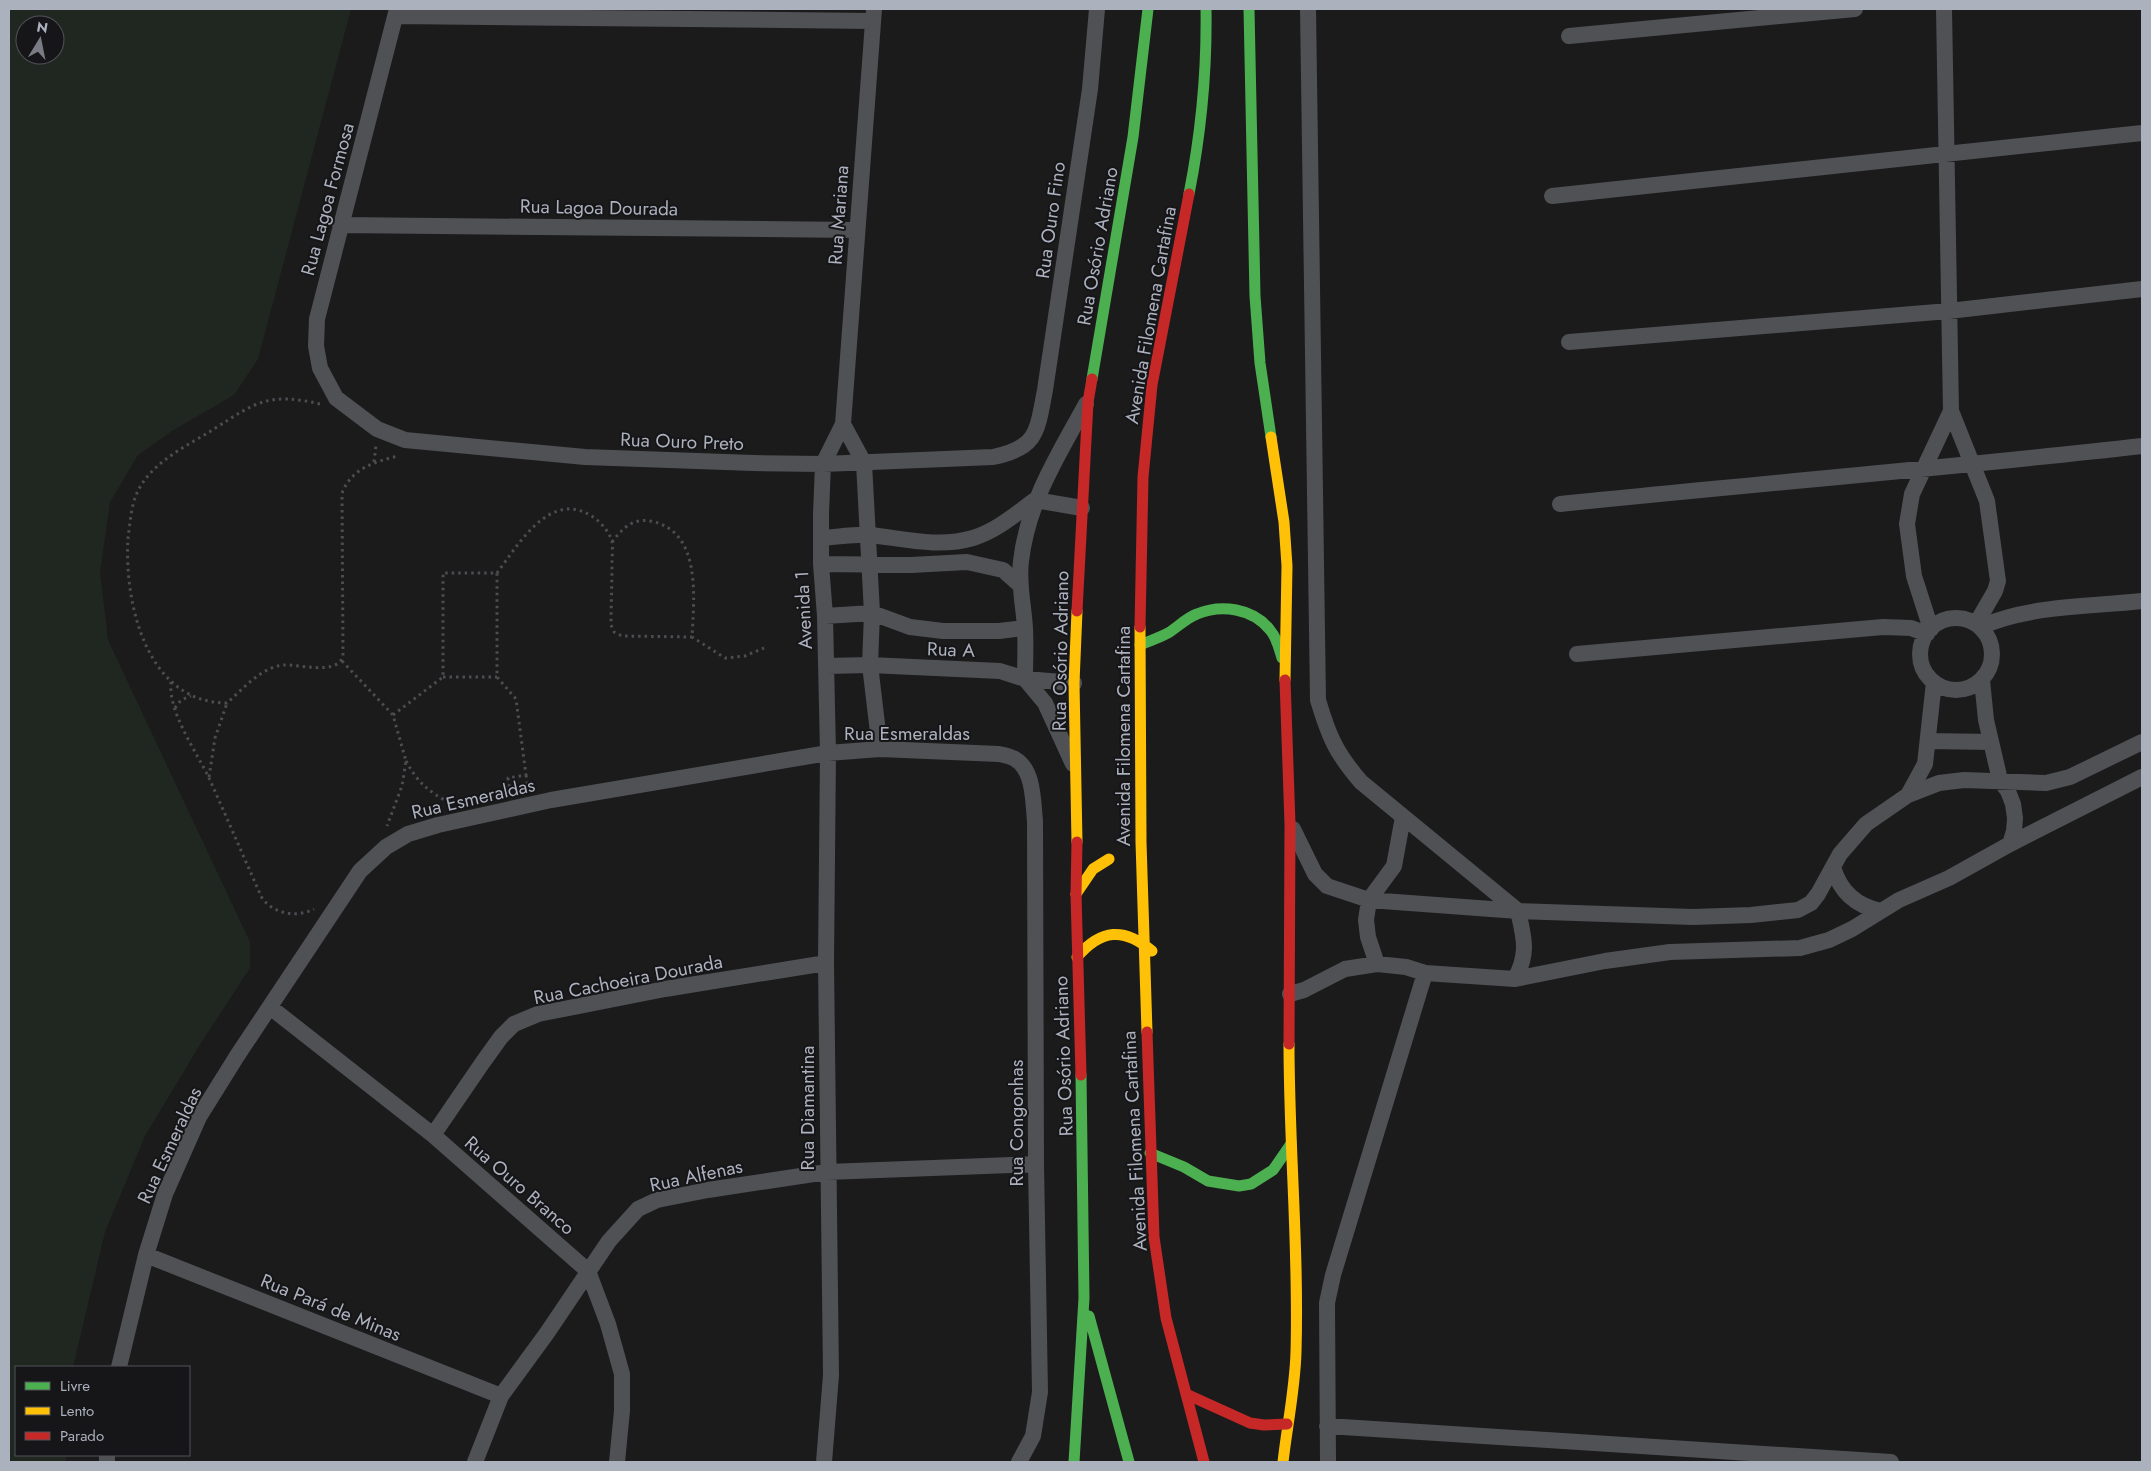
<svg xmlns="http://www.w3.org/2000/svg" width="2151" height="1471" font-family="Jost,sans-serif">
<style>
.green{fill:#1f2720;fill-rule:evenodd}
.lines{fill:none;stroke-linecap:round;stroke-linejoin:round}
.path{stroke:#4b4d50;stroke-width:3;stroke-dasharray:2.5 4;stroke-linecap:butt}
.street{stroke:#505155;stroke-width:16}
.fast{stroke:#4caf50;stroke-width:11}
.slow{stroke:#ffc107;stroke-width:11}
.jam{stroke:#c62828;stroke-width:11}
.labels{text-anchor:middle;stroke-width:4;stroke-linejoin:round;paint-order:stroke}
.street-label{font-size:19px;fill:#acb1be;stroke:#161518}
</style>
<rect width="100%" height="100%" fill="#1b1b1c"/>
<path class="green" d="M 9,9 L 351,9 L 258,359 L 234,395 L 172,431 L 138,455 L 110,502 L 100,572 L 108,640 L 250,942 L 250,968 L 201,1043 L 145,1136 L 105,1232 L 73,1367 L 16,1367 L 16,1455 L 66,1455 L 66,1462 L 9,1462 ZM 25,25 L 55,25 L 55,55 L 25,55 Z"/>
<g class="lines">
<path class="path" d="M 320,404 C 269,392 256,402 214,429 C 187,446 151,462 137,493 C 131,506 130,524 128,538 C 124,602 146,703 227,703 C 243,689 260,668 283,665 C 300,664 337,676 343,656 L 342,493 C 352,468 374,462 398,456
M 374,462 L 376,445
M 612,542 C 622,529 632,518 650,521 C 702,530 694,598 692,637 L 725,658 L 745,656 L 764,648
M 497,573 C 518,545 549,491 590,515 C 600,521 608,530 612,541 C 613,548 612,557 612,564 C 612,585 611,605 611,625 L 614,632 L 622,636 L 692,637
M 342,661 L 393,715 L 406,761 L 402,786 L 387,826
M 443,677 L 497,677
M 171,682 C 168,712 196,751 209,778 C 227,818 244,858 262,898 C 274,914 296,918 314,909
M 175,708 L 181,700 L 191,696
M 393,715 L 443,677 L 443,573 L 497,573 L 497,677 L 516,699 L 526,775 L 508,778 L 510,791
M 406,761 C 418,783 428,791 450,803
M 526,775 L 528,789
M 209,777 L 215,738 L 227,703"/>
<path class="street" d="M 397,9 L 317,319 L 316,346 L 320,368 L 336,398 L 377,429 L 405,440 L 585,457 L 753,463 L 823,464 L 993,457 C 1038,448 1037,431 1045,390 L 1090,89 L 1097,9
M 1308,9 L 1318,700 C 1329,737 1336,753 1361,782 L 1518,911 C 1524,938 1529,953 1515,979
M 1944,9 L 1951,411 L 1987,501 L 1998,581 L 1995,591 L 1976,624
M 396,16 L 873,21
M 1569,36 L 1855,9
M 1552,196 L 2142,133
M 340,225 L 857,230
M 1569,342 L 1949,311 L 2142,289
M 843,424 L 864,463 L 872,613 L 870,665 L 880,749
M 1560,504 C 1754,484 1948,468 2142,446
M 821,538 C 837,537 855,534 871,535 C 905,539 939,548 973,538 C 996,531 1016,514 1035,500 L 1082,508
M 821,564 L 911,565 L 967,562 L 1003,570 L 1020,585
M 825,616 L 872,613 L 910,627 L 943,631 L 999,631 L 1025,628
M1920 654a36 36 0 1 1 72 0a36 36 0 1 1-72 0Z
M 1980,627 C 2030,605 2088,607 2142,601
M 1931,629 L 1914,576 L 1907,524 L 1912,494 L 1951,411
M 1577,654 L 1883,627 L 1911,628 L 1927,634
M 826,666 L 870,665 L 1000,671 L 1025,679 L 1074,683
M 1982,680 L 1986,720 L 2000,780 L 2008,791 L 2013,804 L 2015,818 L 2014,831 L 2010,844
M 1928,741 L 1991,742
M 1073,764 L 1045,703 L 1025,679 C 1025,662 1026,646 1025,629 C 1024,606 1018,585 1021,561 C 1028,501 1058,456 1086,404
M 1908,795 L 1925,764 L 1934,682
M 1293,829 L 1315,874 L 1327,886 L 1369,900 L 1518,911 L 1693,917 L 1751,915 L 1798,910 L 1811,903 L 1818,894 L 1840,854 L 1866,824 L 1908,795 L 1939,783 L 1964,780 L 2046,783 L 2070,777 L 2142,742
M 1833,867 C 1840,892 1856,906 1881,911
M 1377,964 L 1368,937 L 1366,920 L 1369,900 L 1394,866 L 1403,817
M 1290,994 L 1304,990 L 1345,969 L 1377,964 L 1406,967 L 1425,973 L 1515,979 L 1605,961 L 1670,952 L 1800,948 L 1829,940 L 1852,929 L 1899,900 L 1949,878 L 2010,844 L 2142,777
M 270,1007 L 433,1135 L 588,1271 L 608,1324 L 622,1374 L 622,1411 L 617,1462
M 433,1135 L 483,1062 L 501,1037 L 514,1024 L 538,1014 L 665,989 L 826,963
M 146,1255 L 501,1396
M 119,1367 L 146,1255 L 165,1194 L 199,1117 L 237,1056 L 360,871 L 386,847 L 408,834 L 438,825 L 551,800 L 828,753 L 880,749 L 999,754 C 1004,755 1010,756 1015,759 C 1034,770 1033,802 1035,821 L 1036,1164 L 1040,1392 L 1033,1436 L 1019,1462
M 1327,1426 L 1891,1462
M 107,1462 L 107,1455
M 475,1462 L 501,1396 L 547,1333 L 609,1241 L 638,1209 L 657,1200 L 708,1190 L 827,1172 L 1036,1164
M 824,1462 L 831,1375 L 826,963 L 828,753 L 825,616 L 821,564 L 821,514 L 823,464 L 843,424 L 874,9
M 1328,1462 L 1327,1303 L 1333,1275 L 1425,973"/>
<path class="fast" d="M 1249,9 L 1255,296 L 1260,363 L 1271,437
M 1189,194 C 1201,133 1207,71 1206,9
M 1092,379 L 1133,137 L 1148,9
M 1140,645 C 1149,641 1159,638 1168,633 C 1178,627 1186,618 1197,614 C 1221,604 1253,608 1270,630 C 1277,638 1279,648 1282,658
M 1150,1153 L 1184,1167 L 1208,1181 L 1239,1186 L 1251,1184 L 1273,1170 L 1291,1144
M 1089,1316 L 1129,1462
M 1074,1462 L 1084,1298 L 1081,1075"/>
<path class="slow" d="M 1271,437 L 1284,522 L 1287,566 L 1285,680
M 1140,627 L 1141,842 L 1147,1032
M 1077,842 L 1074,683 L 1077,611
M 1076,894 L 1093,869 L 1109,859
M 1077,957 C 1101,929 1124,927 1152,951
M 1283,1462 C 1287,1426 1295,1389 1296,1352 C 1299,1249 1289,1147 1289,1044"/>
<path class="jam" d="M 1077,611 L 1088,402 L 1092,379
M 1140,627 L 1143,477 L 1152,385 L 1189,194
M 1285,680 L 1290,824 L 1289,1044
M 1077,842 L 1076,894 L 1081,1075
M 1147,1032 L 1154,1237 L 1166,1318 L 1204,1462
M 1186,1394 L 1250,1423 L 1264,1425 L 1287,1424"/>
</g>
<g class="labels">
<g class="street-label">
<text transform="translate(327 199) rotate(-75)" y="7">Rua Lagoa Formosa</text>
<text transform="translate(599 207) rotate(1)" y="7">Rua Lagoa Dourada</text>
<text transform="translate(838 215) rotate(-86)" y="7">Rua Mariana</text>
<text transform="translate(1050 220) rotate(-82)" y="7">Rua Ouro Fino</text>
<text transform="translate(1097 246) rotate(-80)" y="7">Rua Osório Adriano</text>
<text transform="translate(1150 315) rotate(-80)" y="7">Avenida Filomena Cartafina</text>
<text transform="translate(682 441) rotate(2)" y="7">Rua Ouro Preto</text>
<text transform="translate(803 610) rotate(-93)" y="7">Avenida 1</text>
<text transform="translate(951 649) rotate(2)" y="7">Rua A</text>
<text transform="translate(1060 651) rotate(-89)" y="7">Rua Osório Adriano</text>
<text x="907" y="740">Rua Esmeraldas</text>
<text transform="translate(1123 736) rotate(-90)" y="7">Avenida Filomena Cartafina</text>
<text transform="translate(473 798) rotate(-13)" y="7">Rua Esmeraldas</text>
<text transform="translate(628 979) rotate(-11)" y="7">Rua Cachoeira Dourada</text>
<text transform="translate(1063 1056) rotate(-92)" y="7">Rua Osório Adriano</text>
<text transform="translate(807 1108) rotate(-90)" y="7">Rua Diamantina</text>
<text transform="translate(1016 1123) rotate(-90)" y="7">Rua Congonhas</text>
<text transform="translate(1134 1141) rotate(-93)" y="7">Avenida Filomena Cartafina</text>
<text transform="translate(169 1145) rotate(-65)" y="7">Rua Esmeraldas</text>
<text transform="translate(696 1175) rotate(-12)" y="7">Rua Alfenas</text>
<text transform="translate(520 1185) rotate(41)" y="7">Rua Ouro Branco</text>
<text transform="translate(331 1307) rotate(22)" y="7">Rua Pará de Minas</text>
</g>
</g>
<rect width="2151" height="1471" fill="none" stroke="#acb1be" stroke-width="20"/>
<rect x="15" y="1366" width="175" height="90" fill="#161518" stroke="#52535a"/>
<rect x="25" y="1382" width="25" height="8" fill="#4caf50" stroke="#52535a"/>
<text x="60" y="1391" font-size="15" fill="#acb1be">Livre</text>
<rect x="25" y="1407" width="25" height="8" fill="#ffc107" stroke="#52535a"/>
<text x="60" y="1416" font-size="15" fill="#acb1be">Lento</text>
<rect x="25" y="1432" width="25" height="8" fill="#c62828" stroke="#52535a"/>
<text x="60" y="1441" font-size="15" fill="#acb1be">Parado</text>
<g transform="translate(40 40) rotate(10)"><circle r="24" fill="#161518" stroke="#52535a"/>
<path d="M0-4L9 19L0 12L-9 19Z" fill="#797c85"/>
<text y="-8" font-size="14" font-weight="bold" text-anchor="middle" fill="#acb1be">N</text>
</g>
</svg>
